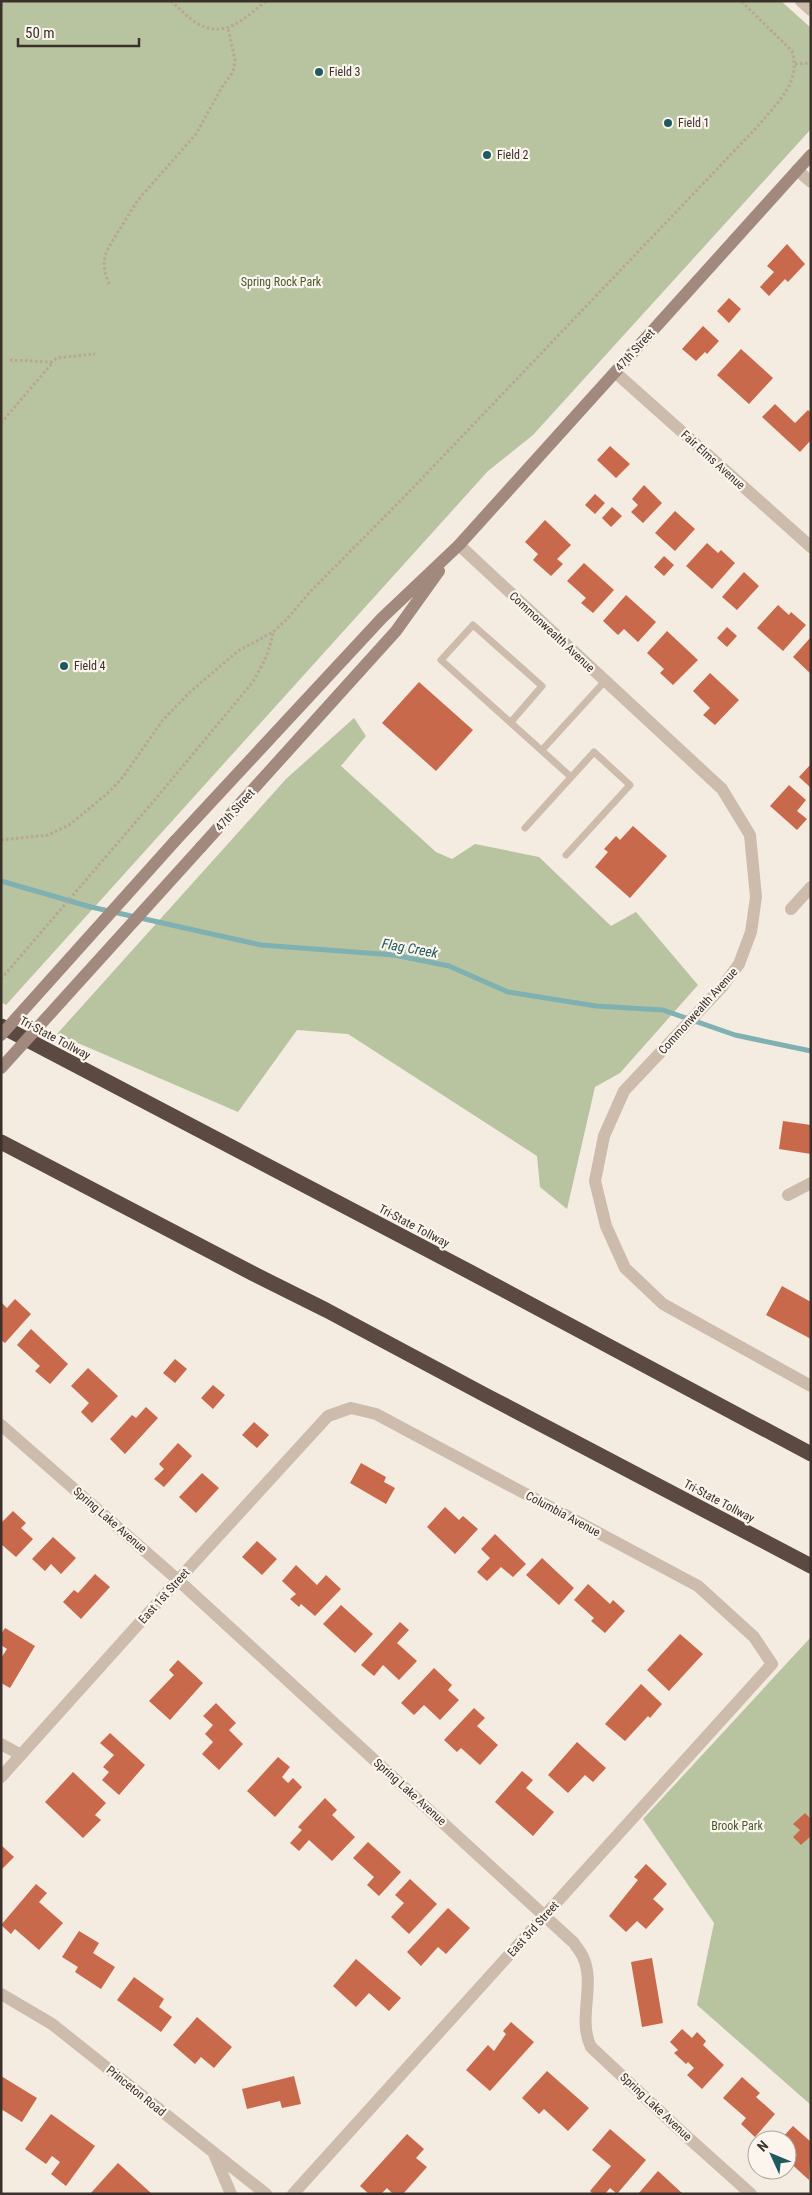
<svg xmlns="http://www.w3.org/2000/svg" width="812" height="2195" font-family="'Roboto Condensed',sans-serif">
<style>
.green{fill:#b8c4a0}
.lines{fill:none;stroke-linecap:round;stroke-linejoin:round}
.stream{stroke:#7fb0b2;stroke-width:5}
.building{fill:#c8694b}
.path{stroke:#b9a596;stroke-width:3;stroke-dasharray:2.5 2.5;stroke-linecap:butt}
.lane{stroke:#cdbbac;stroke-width:7}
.street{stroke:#cdbbac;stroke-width:12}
.secondary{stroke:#a18a7d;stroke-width:12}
.highway{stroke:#5c4a42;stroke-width:15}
.secondary-bridge{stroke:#a18a7d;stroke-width:12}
.poi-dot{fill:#1f5a5e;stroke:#fbf5ee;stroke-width:2}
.labels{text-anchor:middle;stroke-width:4.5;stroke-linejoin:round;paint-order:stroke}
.poi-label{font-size:12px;fill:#3b302b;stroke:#fbf5ee;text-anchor:start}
.park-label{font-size:12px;fill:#4a5a2e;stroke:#fbf5ee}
.street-label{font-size:12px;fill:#3b302b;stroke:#fbf5ee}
.water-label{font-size:14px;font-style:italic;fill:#1f5a5e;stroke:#fbf5ee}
</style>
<rect width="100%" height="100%" fill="#f4ebe1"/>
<path class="green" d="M 1,1 L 781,1 L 811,28 L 811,129 L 533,435 L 488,471 L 6,1005 L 1,1002 Z
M 354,718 L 366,736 L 341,766 L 436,852 L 452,859 L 475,844 L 539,857 L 611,926 L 636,912 L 698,985 L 620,1073 L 595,1087 L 567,1209 L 540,1187 L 537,1156 L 348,1034 L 297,1030 L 238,1112 L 57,1034 L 286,779 Z
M 811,1637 L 811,2105 L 697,2005 L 714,1923 L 643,1819 Z"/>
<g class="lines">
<path class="stream" d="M 1,881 L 91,907 L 261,945 L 394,955 L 449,966 L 508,992 L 596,1006 L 663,1010 L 735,1035 L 811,1051"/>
</g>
<path class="building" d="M 787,244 L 805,264 L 788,282 L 785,279 L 769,296 L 760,287 L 774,272 L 767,266 Z
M 729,298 L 741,309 L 729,323 L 717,311 Z
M 703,326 L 719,341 L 707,354 L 705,352 L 696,361 L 682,349 Z
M 741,349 L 773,378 L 749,404 L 717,375 Z
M 775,404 L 795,423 L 808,410 L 811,413 L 811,440 L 800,452 L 762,417 Z
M 610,446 L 630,464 L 616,478 L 597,460 Z
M 644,485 L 662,503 L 643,523 L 631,512 L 638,505 L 632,499 Z
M 595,494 L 605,503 L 595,514 L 585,505 Z
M 612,507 L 622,516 L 611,527 L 602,518 Z
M 675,511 L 695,529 L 675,551 L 655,533 Z
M 545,520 L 571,545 L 557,559 L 563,564 L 551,576 L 533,560 L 538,554 L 525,542 Z
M 707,543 L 718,553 L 721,550 L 735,563 L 712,589 L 686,566 Z
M 664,556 L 674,565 L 664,576 L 654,567 Z
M 584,563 L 614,590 L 593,613 L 581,603 L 586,598 L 567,581 Z
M 744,572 L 759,586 L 737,610 L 722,597 Z
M 626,595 L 656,622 L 638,642 L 624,629 L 618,635 L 603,621 Z
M 778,605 L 789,615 L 791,612 L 806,625 L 783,651 L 757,628 Z
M 727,627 L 737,636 L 727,647 L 717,638 Z
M 667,631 L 698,660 L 673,685 L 660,673 L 664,669 L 647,653 Z
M 811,637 L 811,674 L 793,657 Z
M 710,673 L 739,700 L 715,725 L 703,715 L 710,708 L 693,691 Z
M 419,682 L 473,730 L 436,771 L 382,723 Z
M 811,764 L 811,788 L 799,777 Z
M 789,785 L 806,800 L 797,811 L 807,819 L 797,830 L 770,806 Z
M 633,826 L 667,856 L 630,898 L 595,867 L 608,852 L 604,849 L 616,836 L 620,840 Z
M 783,1121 L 811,1125 L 811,1154 L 779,1149 Z
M 782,1286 L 811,1302 L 811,1339 L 766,1315 Z
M 15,1299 L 31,1314 L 5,1343 L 1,1340 L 1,1302 L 7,1308 Z
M 31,1329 L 68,1364 L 50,1384 L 35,1371 L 40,1366 L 17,1345 Z
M 175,1359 L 187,1369 L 175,1383 L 163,1373 Z
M 88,1368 L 118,1396 L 92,1423 L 81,1412 L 89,1403 L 71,1386 Z
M 213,1385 L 225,1395 L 213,1409 L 201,1398 Z
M 146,1407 L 158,1418 L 125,1454 L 110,1439 L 132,1415 L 136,1418 Z
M 254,1422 L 269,1435 L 257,1448 L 242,1435 Z
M 178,1443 L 192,1456 L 164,1487 L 154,1479 L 164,1469 L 159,1464 Z
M 361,1463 L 386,1477 L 384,1482 L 395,1488 L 386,1504 L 350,1483 Z
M 202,1473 L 219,1488 L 196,1513 L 179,1497 Z
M 445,1507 L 459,1520 L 463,1516 L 478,1529 L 455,1554 L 427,1527 Z
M 13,1511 L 26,1523 L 21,1528 L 33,1539 L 16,1557 L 1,1544 L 1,1523 Z
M 495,1534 L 526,1564 L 513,1577 L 501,1567 L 487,1581 L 477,1572 L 490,1558 L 481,1549 Z
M 53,1537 L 76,1558 L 61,1574 L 51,1564 L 45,1571 L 32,1559 Z
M 257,1541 L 277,1559 L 262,1575 L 242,1557 Z
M 542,1558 L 574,1588 L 559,1605 L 526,1575 Z
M 296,1565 L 317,1585 L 326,1575 L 341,1589 L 315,1616 L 301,1604 L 299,1607 L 290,1599 L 296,1594 L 282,1581 Z
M 95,1574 L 110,1587 L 81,1619 L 63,1602 L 74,1590 L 78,1593 Z
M 588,1584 L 610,1604 L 613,1600 L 625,1611 L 605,1633 L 591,1621 L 594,1618 L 574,1600 Z
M 341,1605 L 373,1634 L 355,1653 L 323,1624 Z
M 400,1622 L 409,1630 L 397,1643 L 417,1661 L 399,1680 L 383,1665 L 374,1676 L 361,1665 Z
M 5,1628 L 35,1646 L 10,1688 L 1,1683 L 1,1658 L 7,1649 L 1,1645 L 1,1634 Z
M 680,1634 L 703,1654 L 669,1691 L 647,1670 Z
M 178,1660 L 203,1683 L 170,1720 L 149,1701 L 174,1675 L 169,1670 Z
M 434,1668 L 452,1685 L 448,1690 L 459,1700 L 440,1720 L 424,1705 L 414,1715 L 401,1703 Z
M 641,1684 L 662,1704 L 650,1718 L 648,1716 L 625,1741 L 605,1724 Z
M 216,1703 L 236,1723 L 229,1730 L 243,1744 L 219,1770 L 202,1754 L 213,1742 L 205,1734 L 213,1725 L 203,1716 Z
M 474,1708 L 485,1718 L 477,1726 L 498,1745 L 480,1765 L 461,1748 L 457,1752 L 444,1740 Z
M 110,1733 L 145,1765 L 119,1795 L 102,1780 L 109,1772 L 103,1767 L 114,1755 L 100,1743 Z
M 577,1742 L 606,1768 L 593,1782 L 585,1775 L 568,1793 L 548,1775 Z
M 278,1757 L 290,1767 L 282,1777 L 288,1783 L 293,1778 L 302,1787 L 275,1817 L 247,1791 Z
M 522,1771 L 533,1780 L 526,1788 L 554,1812 L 533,1836 L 495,1802 Z
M 73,1772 L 106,1803 L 95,1815 L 101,1820 L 83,1838 L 45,1802 Z
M 325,1798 L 337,1810 L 332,1815 L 355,1837 L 332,1861 L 309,1840 L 299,1851 L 290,1843 L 302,1830 L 298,1827 Z
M 805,1813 L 811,1819 L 811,1836 L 801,1845 L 793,1837 L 800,1830 L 793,1824 Z
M 368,1842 L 401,1872 L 379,1896 L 367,1885 L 374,1877 L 353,1858 Z
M 1,1845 L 14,1857 L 1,1870 Z
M 646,1864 L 667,1884 L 653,1899 L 664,1909 L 646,1929 L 637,1921 L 626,1932 L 609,1916 L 638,1880 L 634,1877 Z
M 410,1879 L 437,1904 L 409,1934 L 391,1917 L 404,1903 L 395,1895 Z
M 36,1884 L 47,1893 L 39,1902 L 63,1923 L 39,1950 L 15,1929 L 11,1934 L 1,1925 Z
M 448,1908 L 470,1928 L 446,1954 L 438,1947 L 421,1966 L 407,1952 Z
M 79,1931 L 99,1943 L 93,1953 L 115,1967 L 101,1989 L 75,1972 L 78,1967 L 62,1957 Z
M 652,1958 L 663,2023 L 642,2027 L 631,1962 Z
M 356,1959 L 401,1998 L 389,2011 L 369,1993 L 356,2007 L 333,1986 Z
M 134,1977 L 164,1999 L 159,2007 L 172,2017 L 161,2032 L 117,2000 Z
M 197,2017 L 232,2047 L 214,2068 L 201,2057 L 195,2064 L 173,2045 Z
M 511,2022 L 534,2042 L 490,2091 L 466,2070 L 488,2045 L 494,2051 L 506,2034 L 503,2031 Z
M 682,2029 L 692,2038 L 697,2032 L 706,2041 L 703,2045 L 724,2065 L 702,2089 L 687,2075 L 694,2068 L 688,2062 L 686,2064 L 674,2053 L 678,2050 L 670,2042 Z
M 547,2071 L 589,2108 L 568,2131 L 544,2109 L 539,2114 L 522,2098 Z
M 1,2076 L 37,2098 L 22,2122 L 1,2109 Z
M 294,2076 L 301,2104 L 282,2108 L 280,2101 L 247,2109 L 242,2089 Z
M 742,2077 L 760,2093 L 756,2097 L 775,2114 L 755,2137 L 741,2124 L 746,2118 L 723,2098 Z
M 51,2114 L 95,2146 L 66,2186 L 51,2174 L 60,2162 L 52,2156 L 46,2164 L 25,2149 Z
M 793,2126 L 811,2142 L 809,2180 L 787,2160 L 787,2140 L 780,2140 Z
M 610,2129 L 646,2160 L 617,2194 L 610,2188 L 605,2194 L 593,2194 L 590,2191 L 611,2166 L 592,2150 Z
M 407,2134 L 424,2149 L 416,2158 L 427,2167 L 403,2194 L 393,2194 L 387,2188 L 381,2194 L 369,2194 L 360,2186 Z
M 118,2163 L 152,2194 L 90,2194 Z
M 658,2171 L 683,2194 L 638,2194 Z"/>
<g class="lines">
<path class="path" d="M 171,1 C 179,8 186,16 195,22 C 223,41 245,18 266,1
M 795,64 L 811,63
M 109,284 L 105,272 L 104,262 L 106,253 L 113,240 L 138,200 L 196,134 L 222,87 L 231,75 L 234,68 L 235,60 L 228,28
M 10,360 L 51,362 L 57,358 L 95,354
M 1,423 L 53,362
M 1,840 L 48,835 L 69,825 L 108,793 L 123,777 L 162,721 L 190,692 L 238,651 L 273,632 L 286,620 L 310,592 L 408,493 L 758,126 C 776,104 802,82 792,51 L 741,1
M 1,979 L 158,796 L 252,683 C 262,667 270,651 273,632"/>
<path class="lane" d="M 511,722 L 542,686 L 473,625 L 441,660 L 571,777
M 542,750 L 605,681
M 525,828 L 594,752 L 630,785 L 566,855"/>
<path class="street" d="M 801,1 L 811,10
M 797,170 L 811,182
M 616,373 L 811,547
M 459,545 L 722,789 L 750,835 L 756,897 L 751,932 L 739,964 L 722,987 L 624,1091 L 604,1136 L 595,1181 L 606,1226 L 625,1268 L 663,1304 L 811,1386
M 791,909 L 811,887
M 788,1195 L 811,1183
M 1,1425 L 178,1580 L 574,1943 C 577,1948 581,1952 583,1957 C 596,1985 577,2019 591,2047 L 684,2134 L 751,2194
M 1,1744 L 21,1755
M 1,1777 L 178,1580 L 328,1416 L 351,1408 L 376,1414 L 698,1586 L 754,1637 L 772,1664 L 293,2194
M 1,1994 L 52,2024 L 266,2194
M 214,2154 L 231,2194"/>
<path class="secondary" d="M 175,841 L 382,618 L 459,545 L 811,155
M 201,847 L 396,631 L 439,571"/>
<path class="highway" d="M 1,1026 L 472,1273 L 811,1454
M 1,1142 L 252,1273 L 326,1310 L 487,1396 L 811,1566"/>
<path class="secondary-bridge" d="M 1,1035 L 175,841
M 1,1068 L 201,847"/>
</g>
<g class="poi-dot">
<circle cx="319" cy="72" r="5"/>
<circle cx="668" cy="123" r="5"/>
<circle cx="487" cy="155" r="5"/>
<circle cx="64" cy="666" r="5"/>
</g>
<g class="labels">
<g class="poi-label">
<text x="329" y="76">Field 3</text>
<text x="678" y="127">Field 1</text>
<text x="497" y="159">Field 2</text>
<text x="74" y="670">Field 4</text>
</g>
<g class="park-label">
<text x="281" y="286">Spring Rock Park</text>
<text x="737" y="1830">Brook Park</text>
</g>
<g class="street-label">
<text transform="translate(635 350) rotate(-48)" y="4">47th Street</text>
<text transform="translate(713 460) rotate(42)" y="4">Fair Elms Avenue</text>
<text transform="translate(552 632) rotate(43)" y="4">Commonwealth Avenue</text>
<text transform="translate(235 810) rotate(-48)" y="4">47th Street</text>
<text transform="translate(698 1011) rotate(-48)" y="4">Commonwealth Avenue</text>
<text transform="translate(55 1038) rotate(28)" y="4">Tri-State Tollway</text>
<text transform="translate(414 1226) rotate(28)" y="4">Tri-State Tollway</text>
<text transform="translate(719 1501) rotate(28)" y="4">Tri-State Tollway</text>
<text transform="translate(563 1514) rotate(28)" y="4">Columbia Avenue</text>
<text transform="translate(110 1520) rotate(41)" y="4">Spring Lake Avenue</text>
<text transform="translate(164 1596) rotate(-48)" y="4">East 1st Street</text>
<text transform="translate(410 1792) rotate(42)" y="4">Spring Lake Avenue</text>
<text transform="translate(533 1929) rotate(-48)" y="4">East 3rd Street</text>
<text transform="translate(136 2091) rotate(39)" y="4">Princeton Road</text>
<text transform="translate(656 2107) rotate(43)" y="4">Spring Lake Avenue</text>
</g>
<g class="water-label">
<text transform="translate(410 948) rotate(10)" y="5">Flag Creek</text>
</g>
</g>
<rect width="812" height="2195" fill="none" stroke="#3b302b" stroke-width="5"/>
<g transform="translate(772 2155) rotate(314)"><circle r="24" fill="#fbf5ee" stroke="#aea6a0"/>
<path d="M0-4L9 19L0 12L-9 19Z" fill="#1f5a5e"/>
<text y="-8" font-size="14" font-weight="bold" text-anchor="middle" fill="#3b302b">N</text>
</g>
<path d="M18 38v8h121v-8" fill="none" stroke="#3b302b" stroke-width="2.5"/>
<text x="25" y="38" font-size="15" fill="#3b302b" stroke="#fbf5ee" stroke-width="4" paint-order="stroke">50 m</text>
</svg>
